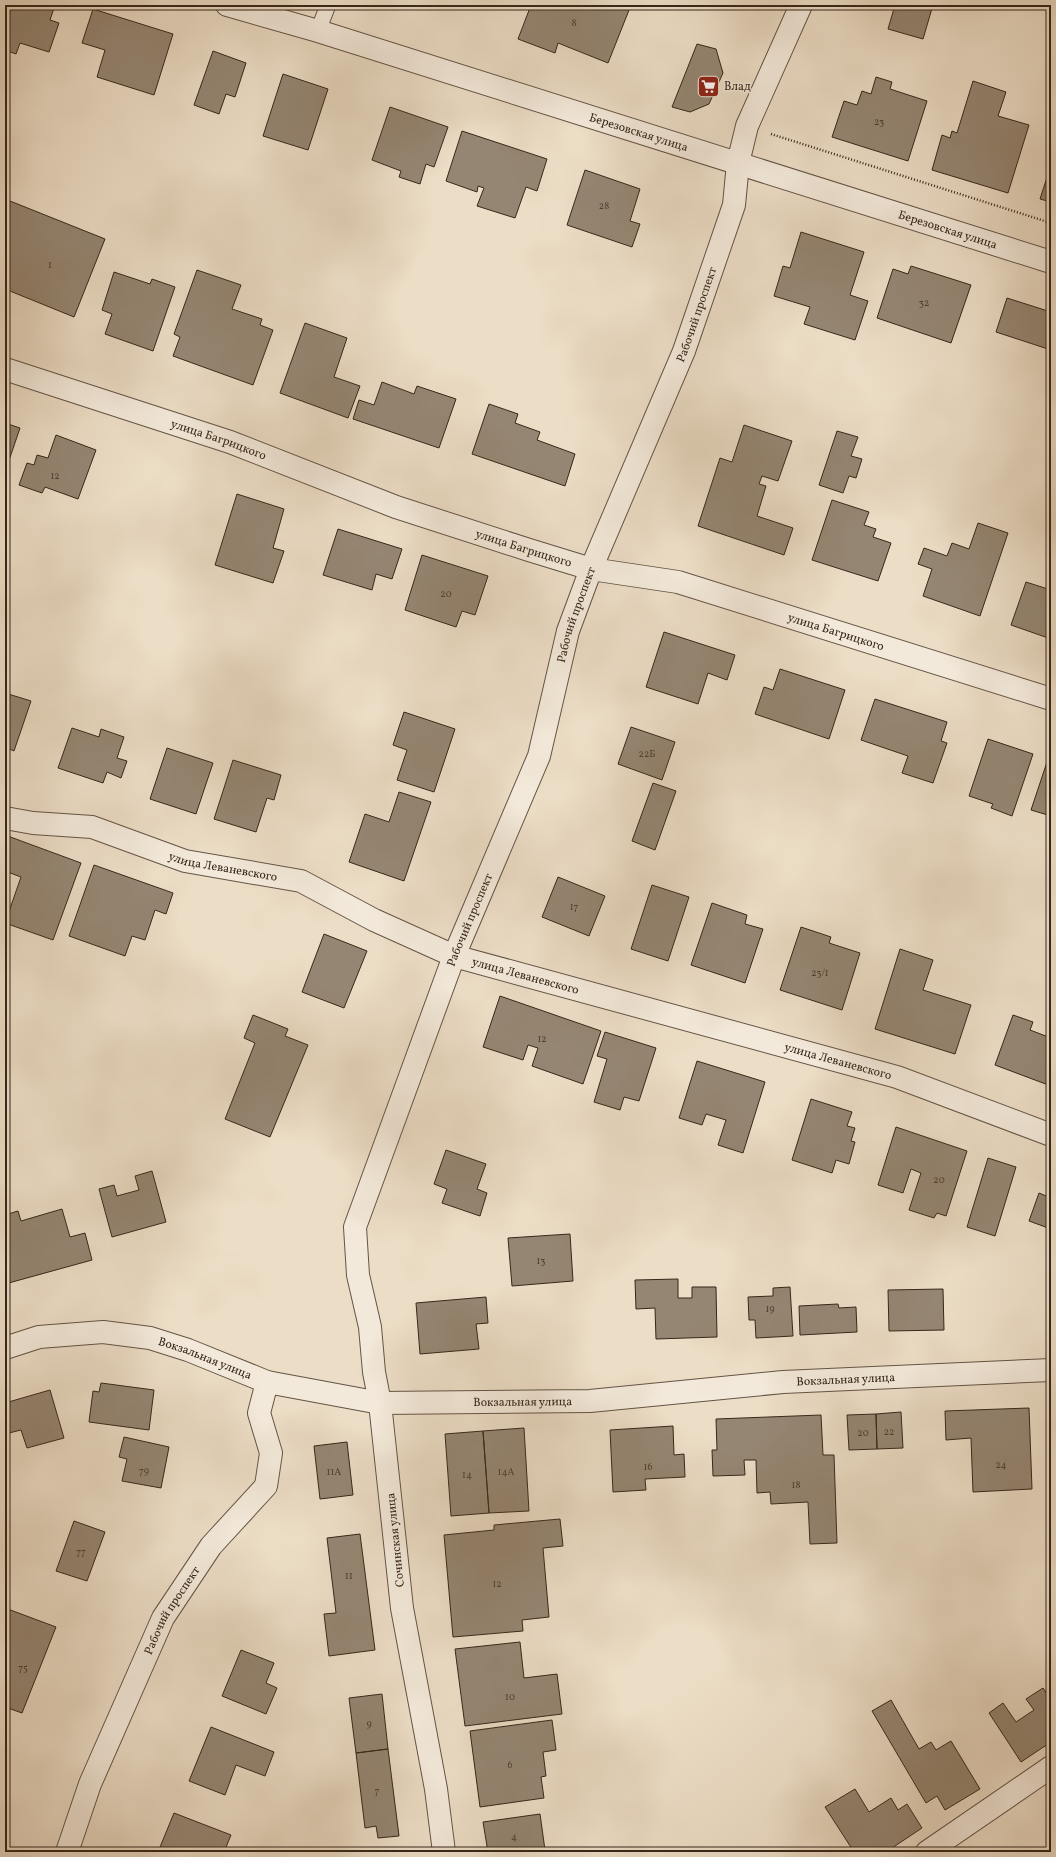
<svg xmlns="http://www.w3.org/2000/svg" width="1056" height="1857" font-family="Vollkorn,serif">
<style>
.building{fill:#958673;stroke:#36271a}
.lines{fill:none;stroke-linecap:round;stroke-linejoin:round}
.lane-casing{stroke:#645445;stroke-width:17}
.street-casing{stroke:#645445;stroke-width:24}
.path{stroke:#36271a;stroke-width:2.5;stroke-dasharray:1 2;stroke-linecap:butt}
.lane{stroke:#f3e9da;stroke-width:15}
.street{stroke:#f3e9da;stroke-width:22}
.labels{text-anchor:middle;stroke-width:3;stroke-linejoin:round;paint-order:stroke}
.number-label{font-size:10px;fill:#4e3f30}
.poi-label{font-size:12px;fill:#36271a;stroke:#f3e9da;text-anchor:start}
.street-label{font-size:12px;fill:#36271a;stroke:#f3e9da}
</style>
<rect width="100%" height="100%" fill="#ecddc6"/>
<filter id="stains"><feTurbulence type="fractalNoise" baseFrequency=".005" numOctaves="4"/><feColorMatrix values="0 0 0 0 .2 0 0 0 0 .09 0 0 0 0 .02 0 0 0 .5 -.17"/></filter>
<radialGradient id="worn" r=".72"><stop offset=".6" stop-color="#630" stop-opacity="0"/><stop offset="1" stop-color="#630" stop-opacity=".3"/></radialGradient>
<path class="building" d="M 14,5 L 55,5 L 50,20 L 59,23 L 49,52 L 20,43 L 16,54 L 5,50 L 5,7 L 13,10 Z
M 531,5 L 631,5 L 608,63 L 558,43 L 555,53 L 518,39 Z
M 895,5 L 933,5 L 923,39 L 888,29 Z
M 93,9 L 173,34 L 154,95 L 97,77 L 105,50 L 82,43 Z
M 697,44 L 716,49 L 723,73 L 709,104 L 690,112 L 672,107 Z
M 213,51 L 246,63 L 235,97 L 226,94 L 219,114 L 194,105 Z
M 283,74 L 328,89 L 308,150 L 263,136 Z
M 876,77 L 892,82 L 890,89 L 927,101 L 908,161 L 832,137 L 844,101 L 857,105 L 862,91 L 871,94 Z
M 973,81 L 1006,92 L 998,116 L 1029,125 L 1008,193 L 932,170 L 942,135 L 950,138 L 952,131 L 957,133 Z
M 390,107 L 448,127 L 434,167 L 426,164 L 420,184 L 399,177 L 401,171 L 372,160 Z
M 462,131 L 547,159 L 537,191 L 526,187 L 515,218 L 477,206 L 484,188 L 478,186 L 477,192 L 446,181 Z
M 1051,165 L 1051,202 L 1040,199 Z
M 585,170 L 640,189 L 630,221 L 640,224 L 632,247 L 567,225 Z
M 5,199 L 105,239 L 74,317 L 5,289 Z
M 801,232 L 864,252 L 850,295 L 868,301 L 855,340 L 804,324 L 810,307 L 774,296 L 783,266 L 790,268 Z
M 911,266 L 971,285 L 951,343 L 877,318 L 893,269 L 908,274 Z
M 197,270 L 241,285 L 232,309 L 262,319 L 260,325 L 273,330 L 253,385 L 173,356 L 180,337 L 174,334 Z
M 114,272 L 150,284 L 152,279 L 175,287 L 153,351 L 105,334 L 112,314 L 102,310 Z
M 1007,298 L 1051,312 L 1051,350 L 996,332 Z
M 305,323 L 347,338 L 334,377 L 360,386 L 348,418 L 280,393 Z
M 382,382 L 414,394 L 417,386 L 456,399 L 439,448 L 353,419 L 359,400 L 374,405 Z
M 489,404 L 518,414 L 515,423 L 540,432 L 537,440 L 575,454 L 565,486 L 472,454 Z
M 5,423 L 20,428 L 5,472 Z
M 744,425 L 792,441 L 778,481 L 762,476 L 759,484 L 766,486 L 757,516 L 793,528 L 784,555 L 698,526 L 720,458 L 732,462 Z
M 837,431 L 858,437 L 851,456 L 862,459 L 856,478 L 849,476 L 843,493 L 819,485 Z
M 56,435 L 96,450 L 78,499 L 45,487 L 42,493 L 19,485 L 27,463 L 34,465 L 37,455 L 48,458 Z
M 237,494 L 284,509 L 273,548 L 284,551 L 273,583 L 215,565 Z
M 832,500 L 869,512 L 864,525 L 876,529 L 873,537 L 891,543 L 878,581 L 812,560 Z
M 978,523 L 1008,533 L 980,616 L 923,596 L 932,569 L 918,564 L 924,548 L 947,556 L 952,543 L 969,549 Z
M 338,529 L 402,549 L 392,579 L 376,574 L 372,590 L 323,575 Z
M 422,555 L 488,576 L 475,615 L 462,611 L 456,627 L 405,610 Z
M 1026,582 L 1051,590 L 1051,639 L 1011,625 Z
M 664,632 L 735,655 L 727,680 L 708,673 L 698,704 L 646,687 Z
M 780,669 L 845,690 L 829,739 L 755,714 L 764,687 L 773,690 Z
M 5,693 L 31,701 L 14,751 L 5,747 Z
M 875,699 L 947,722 L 941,741 L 947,743 L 933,783 L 902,773 L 908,756 L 861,740 Z
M 404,712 L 455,729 L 434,792 L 397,780 L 407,750 L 393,745 Z
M 631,727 L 675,742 L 662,780 L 618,764 Z
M 72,728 L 99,737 L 101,729 L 124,737 L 117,758 L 127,761 L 121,778 L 107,772 L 103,783 L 58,768 Z
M 988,739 L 1033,754 L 1012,816 L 991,808 L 993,804 L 969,796 Z
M 167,748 L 213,763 L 196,814 L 150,799 Z
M 1049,756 L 1051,757 L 1051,816 L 1031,810 Z
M 233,760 L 281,775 L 274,800 L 267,798 L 256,832 L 214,819 Z
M 653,783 L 676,791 L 655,850 L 632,841 Z
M 399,792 L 431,802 L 404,881 L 349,862 L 365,814 L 389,822 Z
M 5,835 L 81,863 L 53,940 L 5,923 L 21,877 L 5,871 Z
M 94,865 L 173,893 L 166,914 L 155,910 L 145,940 L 132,936 L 125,956 L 69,936 Z
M 558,877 L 605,896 L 589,936 L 542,917 Z
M 652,885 L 689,897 L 668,961 L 631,949 Z
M 712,903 L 747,915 L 745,924 L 763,929 L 745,983 L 691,965 Z
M 801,927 L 831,937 L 829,943 L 860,953 L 842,1010 L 780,990 Z
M 324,934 L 367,951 L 344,1008 L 302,992 Z
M 900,949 L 933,960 L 923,990 L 971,1005 L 955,1054 L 875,1029 Z
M 500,996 L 601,1031 L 583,1084 L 532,1066 L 538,1048 L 528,1045 L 523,1060 L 483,1047 Z
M 253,1015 L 288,1029 L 285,1036 L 308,1045 L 270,1137 L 225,1119 L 255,1043 L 244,1038 Z
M 1013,1015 L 1033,1022 L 1030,1030 L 1051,1038 L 1051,1086 L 995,1065 Z
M 605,1032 L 656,1048 L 639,1101 L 624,1097 L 620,1110 L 594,1102 L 607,1059 L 597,1056 Z
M 697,1061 L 765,1082 L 743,1153 L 718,1145 L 726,1120 L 706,1114 L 702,1125 L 679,1118 Z
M 811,1099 L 852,1112 L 847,1126 L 855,1128 L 851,1141 L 855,1142 L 849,1164 L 836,1160 L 832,1173 L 792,1160 Z
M 896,1127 L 967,1151 L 946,1216 L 937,1213 L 934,1218 L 909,1210 L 921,1173 L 911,1169 L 903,1193 L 878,1185 Z
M 446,1150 L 486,1164 L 477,1189 L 487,1193 L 480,1216 L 442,1203 L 447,1189 L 434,1184 Z
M 988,1158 L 1016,1167 L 995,1236 L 967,1227 Z
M 152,1171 L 166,1222 L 112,1237 L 99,1189 L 114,1185 L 117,1196 L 139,1190 L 135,1176 Z
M 1039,1193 L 1051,1198 L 1051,1229 L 1029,1221 Z
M 62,1209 L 70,1237 L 85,1233 L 92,1260 L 5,1284 L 5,1215 L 18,1211 L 21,1221 Z
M 570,1234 L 573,1281 L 512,1286 L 508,1238 Z
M 678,1279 L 678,1298 L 692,1298 L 692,1287 L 716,1287 L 717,1337 L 656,1339 L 655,1308 L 636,1309 L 635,1280 Z
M 790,1287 L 793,1336 L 756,1338 L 755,1320 L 749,1320 L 748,1297 L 773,1296 L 773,1288 Z
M 943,1289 L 944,1330 L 889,1331 L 888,1290 Z
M 486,1297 L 488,1323 L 476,1324 L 479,1349 L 420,1354 L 416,1303 Z
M 838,1304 L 839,1308 L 856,1307 L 857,1332 L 800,1335 L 799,1306 Z
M 101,1383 L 154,1390 L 149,1430 L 89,1422 L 93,1391 L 99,1392 Z
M 50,1390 L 64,1438 L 27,1448 L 21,1430 L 5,1434 L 5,1403 Z
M 1029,1408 L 1032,1489 L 973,1492 L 971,1438 L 946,1440 L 945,1411 Z
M 901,1412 L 903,1448 L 877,1449 L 876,1414 Z
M 876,1414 L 877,1449 L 849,1450 L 847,1415 Z
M 821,1415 L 823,1455 L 834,1455 L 837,1543 L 810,1544 L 808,1502 L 771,1504 L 770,1492 L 757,1493 L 756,1460 L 744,1460 L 745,1475 L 713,1476 L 712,1450 L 717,1450 L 716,1419 Z
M 673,1426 L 674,1455 L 684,1454 L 685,1477 L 645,1479 L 646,1490 L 613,1492 L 610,1430 Z
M 524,1428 L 529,1511 L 489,1513 L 483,1431 Z
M 483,1431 L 489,1513 L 451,1516 L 445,1434 Z
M 124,1437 L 169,1447 L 161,1488 L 122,1481 L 127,1459 L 119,1457 Z
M 347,1442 L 353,1495 L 320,1499 L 314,1446 Z
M 560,1519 L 563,1546 L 543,1548 L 549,1617 L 522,1620 L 523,1631 L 453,1637 L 444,1535 L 494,1530 L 494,1525 Z
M 74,1521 L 105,1532 L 87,1581 L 56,1571 Z
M 360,1534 L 375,1650 L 329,1656 L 324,1614 L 336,1613 L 327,1538 Z
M 5,1608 L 56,1627 L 22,1713 L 5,1707 Z
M 520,1642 L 524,1678 L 557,1674 L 562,1714 L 465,1726 L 455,1649 Z
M 241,1650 L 274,1663 L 266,1683 L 277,1688 L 266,1714 L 222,1696 Z
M 1043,1688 L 1051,1700 L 1051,1742 L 1021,1762 L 989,1713 L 1003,1703 L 1016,1722 L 1034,1710 L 1026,1699 Z
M 382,1694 L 388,1749 L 356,1753 L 349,1698 Z
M 891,1700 L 919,1749 L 931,1742 L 936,1750 L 951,1741 L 980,1789 L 945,1810 L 937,1796 L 926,1803 L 872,1711 Z
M 552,1720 L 556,1750 L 543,1752 L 546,1776 L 541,1777 L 544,1798 L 480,1807 L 470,1731 Z
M 211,1727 L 274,1752 L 265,1776 L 236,1765 L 225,1795 L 189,1781 Z
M 388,1749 L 399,1836 L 378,1838 L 376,1826 L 365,1828 L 356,1753 Z
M 855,1789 L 869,1812 L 891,1798 L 898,1810 L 907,1804 L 922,1828 L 886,1852 L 854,1852 L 825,1807 Z
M 174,1813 L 231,1835 L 224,1852 L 158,1852 Z
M 540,1814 L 545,1850 L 531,1852 L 488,1852 L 483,1822 Z"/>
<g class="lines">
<defs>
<path id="lane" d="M 318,31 L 328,5"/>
<g id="street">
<path id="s1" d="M 227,5 L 318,31 L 1051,262"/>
<path id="s2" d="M 5,369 L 230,442 L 396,507 L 529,550 L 591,569 L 678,582 L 1051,699"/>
<path id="s3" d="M 5,818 L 33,823 L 92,827 L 185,861 L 301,881 L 374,920 L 454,956 L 897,1077 L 1051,1135"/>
<path id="s4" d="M 5,1348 L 39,1337 L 103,1332 L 150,1338 L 188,1350 L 267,1382 L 380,1403 L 590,1401 L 783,1382 L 1051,1370"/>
<path id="s5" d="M 67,1852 L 90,1784 L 163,1618 L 211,1546 L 266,1486 L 271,1453 L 259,1413 L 267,1382"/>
<path id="s6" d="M 444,1852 L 436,1789 L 402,1608 L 380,1403 L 374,1372 L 370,1327 L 358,1275 L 355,1227 L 454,956 L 539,756 L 568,631 L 591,569 L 684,351 L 734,205 L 738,163 L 747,126 L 801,5"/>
<path d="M 927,1852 L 1051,1767"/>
</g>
</defs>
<use href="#lane" class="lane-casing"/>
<use href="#street" class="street-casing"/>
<path class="path" d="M 771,134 L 1051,223"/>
<use href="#lane" class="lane"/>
<use href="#street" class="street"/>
</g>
<defs>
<symbol id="supermarket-square" viewBox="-11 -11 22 22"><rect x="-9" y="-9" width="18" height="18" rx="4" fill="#8f2418" stroke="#f3e9da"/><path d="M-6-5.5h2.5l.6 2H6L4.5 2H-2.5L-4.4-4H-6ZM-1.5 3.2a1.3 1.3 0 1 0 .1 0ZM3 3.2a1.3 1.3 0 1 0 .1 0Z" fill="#fff"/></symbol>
</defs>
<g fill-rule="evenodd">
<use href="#supermarket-square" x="696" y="74" width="25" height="25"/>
</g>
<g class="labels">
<g class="number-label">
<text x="574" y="26">8</text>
<text x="879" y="125">23</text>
<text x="604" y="209">28</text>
<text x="50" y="268">1</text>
<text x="924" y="306">32</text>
<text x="55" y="479">12</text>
<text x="446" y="597">20</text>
<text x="647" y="757">22Б</text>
<text x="574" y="910">17</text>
<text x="820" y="976">23/1</text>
<text x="542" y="1042">12</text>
<text x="939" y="1183">20</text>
<text x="541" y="1264">13</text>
<text x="770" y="1312">19</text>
<text x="889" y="1435">22</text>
<text x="863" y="1436">20</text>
<text x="1001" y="1468">24</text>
<text x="648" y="1470">16</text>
<text x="144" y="1474">79</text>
<text x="334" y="1475">11А</text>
<text x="506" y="1475">14А</text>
<text x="467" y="1478">14</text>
<text x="796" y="1488">18</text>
<text x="81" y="1555">77</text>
<text x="349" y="1579">11</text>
<text x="497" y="1587">12</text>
<text x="23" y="1671">75</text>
<text x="510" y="1700">10</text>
<text x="369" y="1727">9</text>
<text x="510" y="1768">6</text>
<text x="377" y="1794">7</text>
<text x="514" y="1840">4</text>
</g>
<g class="poi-label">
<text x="724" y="90">Влад</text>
</g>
<g class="street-label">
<text dy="4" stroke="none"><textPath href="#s1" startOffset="431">Березовская улица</textPath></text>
<text dy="4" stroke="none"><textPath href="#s1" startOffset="755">Березовская улица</textPath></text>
<text dy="4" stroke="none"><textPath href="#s6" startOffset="1608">Рабочий проспект</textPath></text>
<text dy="4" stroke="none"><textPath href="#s2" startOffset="225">улица Багрицкого</textPath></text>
<text dy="4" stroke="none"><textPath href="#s2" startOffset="549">улица Багрицкого</textPath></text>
<text dy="4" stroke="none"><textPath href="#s6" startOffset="1284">Рабочий проспект</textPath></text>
<text dy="4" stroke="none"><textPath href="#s2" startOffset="873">улица Багрицкого</textPath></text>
<text dy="4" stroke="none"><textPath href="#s3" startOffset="225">улица Леваневского</textPath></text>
<text dy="4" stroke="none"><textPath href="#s6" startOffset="960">Рабочий проспект</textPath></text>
<text dy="4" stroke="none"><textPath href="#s3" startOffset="549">улица Леваневского</textPath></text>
<text dy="4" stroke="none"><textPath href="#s3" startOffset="873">улица Леваневского</textPath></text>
<text dy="4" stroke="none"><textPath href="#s4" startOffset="206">Вокзальная улица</textPath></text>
<text dy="4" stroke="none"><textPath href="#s4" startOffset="854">Вокзальная улица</textPath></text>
<text dy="4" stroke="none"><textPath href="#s4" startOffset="530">Вокзальная улица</textPath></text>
<text transform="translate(395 1540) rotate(-96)" y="4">Сочинская улица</text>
<text dy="4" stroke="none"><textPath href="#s5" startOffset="264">Рабочий проспект</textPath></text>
</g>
</g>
<rect width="1056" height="1857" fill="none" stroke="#ecddc6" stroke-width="20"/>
<rect x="6" y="6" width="1044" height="1845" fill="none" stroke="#36271a" stroke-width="2"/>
<rect x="10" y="10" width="1036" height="1837" fill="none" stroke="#36271a"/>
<rect width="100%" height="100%" filter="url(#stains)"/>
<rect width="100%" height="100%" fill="url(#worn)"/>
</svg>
